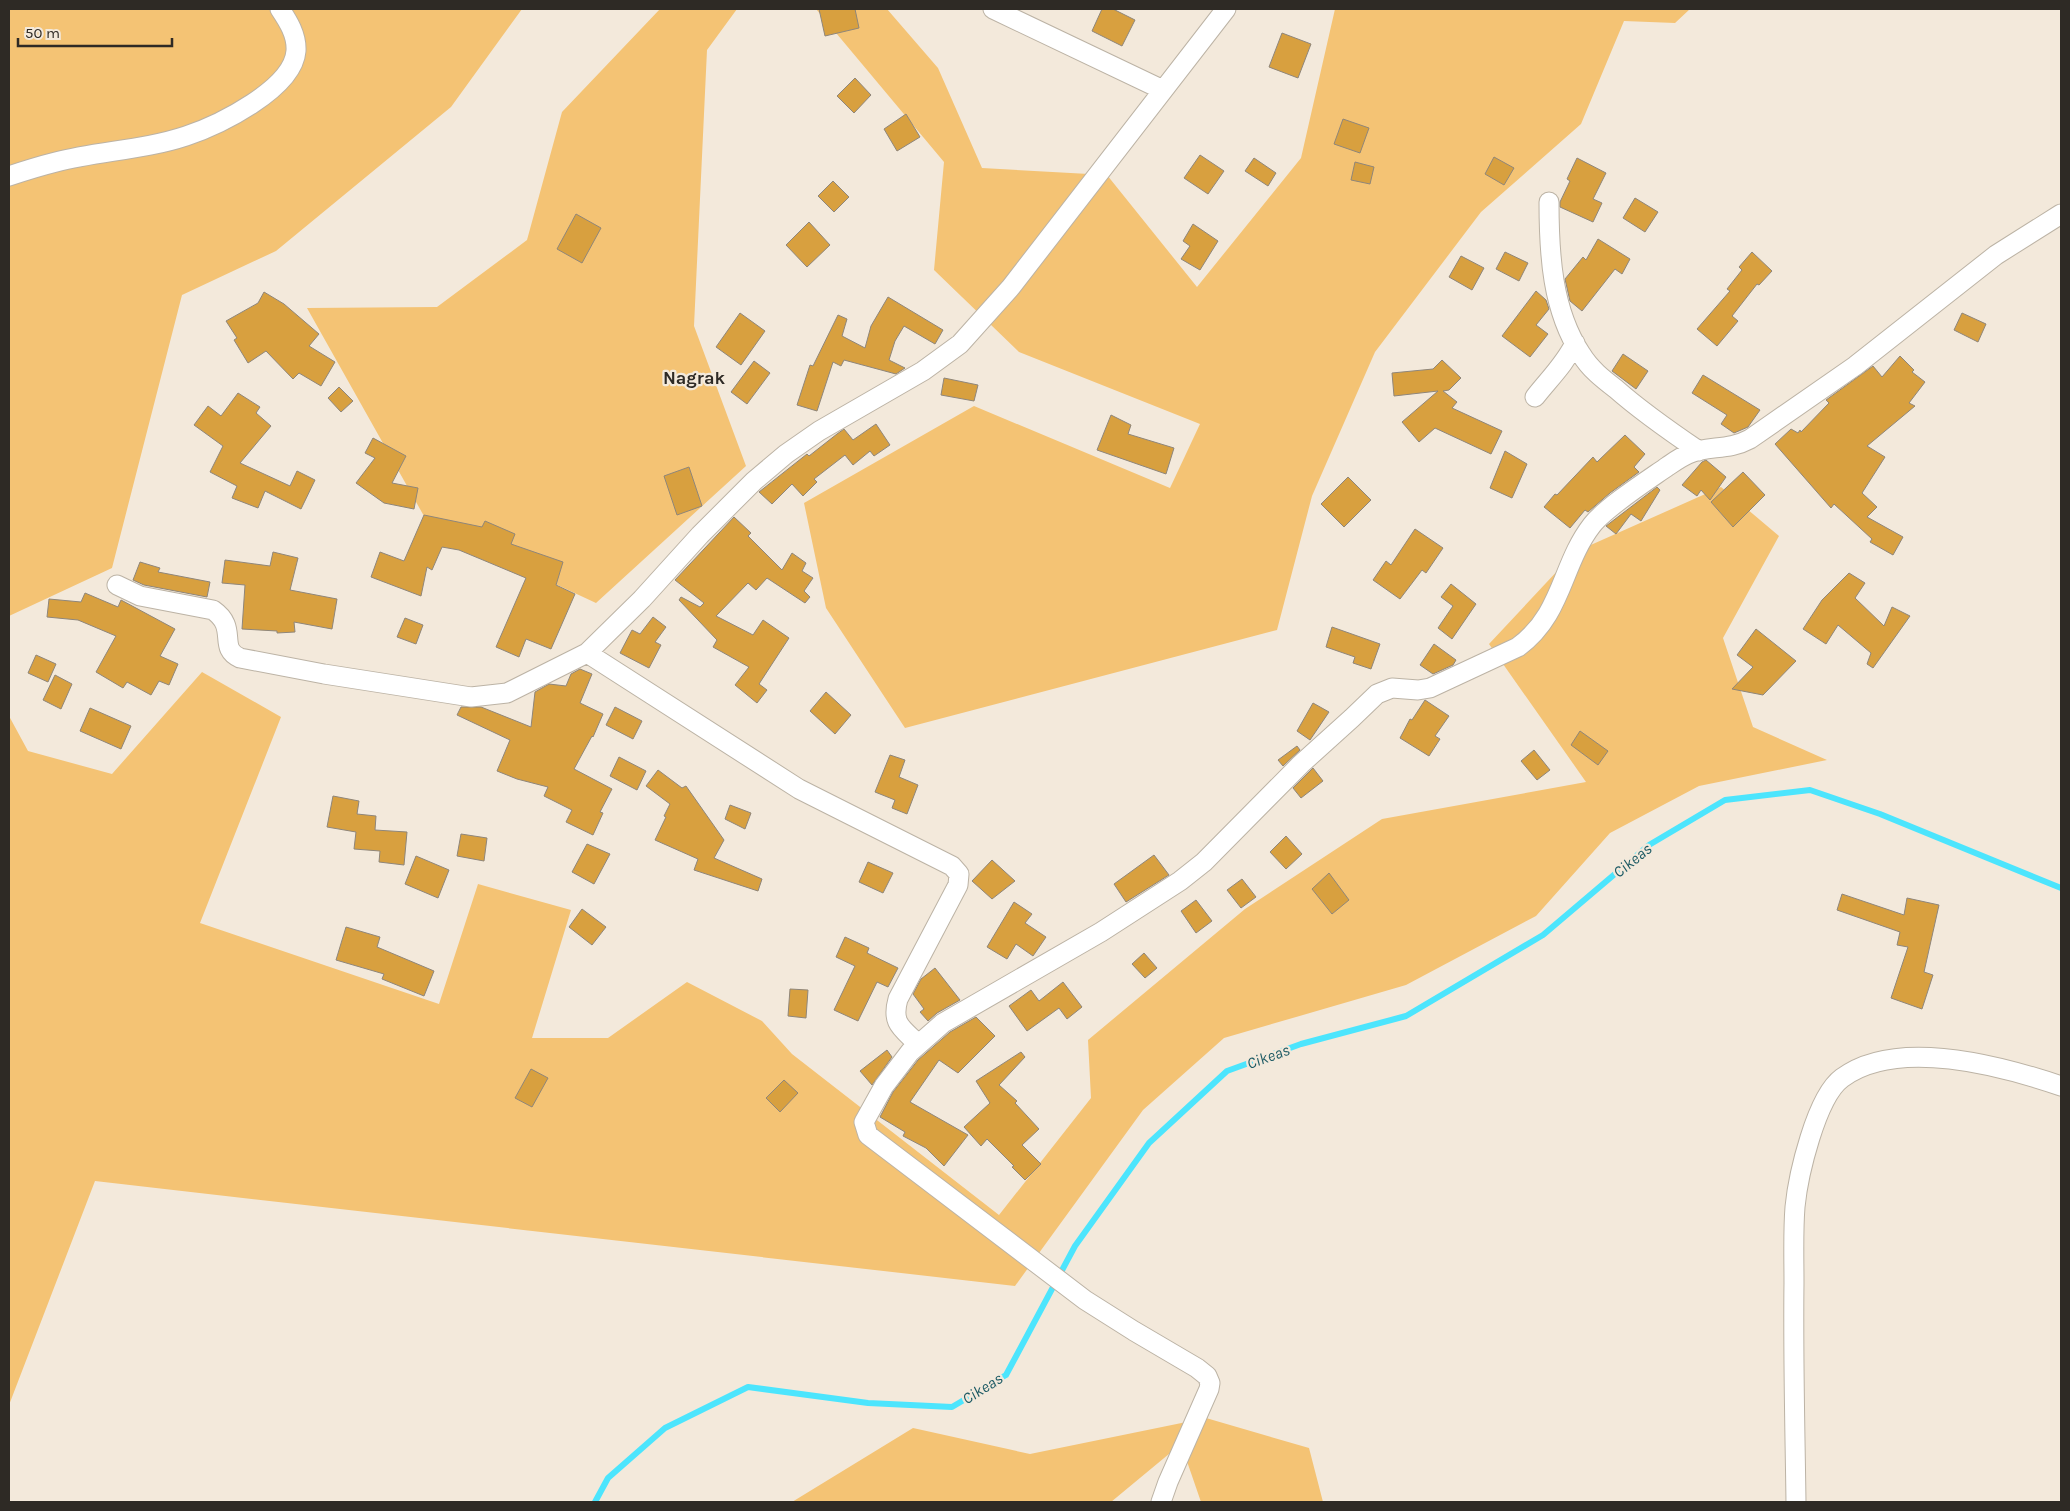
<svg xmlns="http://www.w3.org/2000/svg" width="2070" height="1511" font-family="Karla,sans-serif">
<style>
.green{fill:#f4c374}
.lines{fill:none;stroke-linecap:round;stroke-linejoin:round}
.stream{stroke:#4ce5fd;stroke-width:6}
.building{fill:#d8a03f;stroke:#8f867a}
.street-casing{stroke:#bcb3a5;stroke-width:21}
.street{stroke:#fff;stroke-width:19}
.labels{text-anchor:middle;stroke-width:4.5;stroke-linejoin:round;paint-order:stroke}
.water-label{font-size:16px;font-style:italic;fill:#1c5a64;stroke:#f3e9db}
.quarter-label{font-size:18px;font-weight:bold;fill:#2e2a25;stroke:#f3e9db}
</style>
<rect width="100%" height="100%" fill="#f3e9db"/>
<path class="green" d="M 9,9 L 522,9 L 451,107 L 276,251 L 182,295 L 112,568 L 9,616 Z
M 660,9 L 737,9 L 707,50 L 694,326 L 746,466 L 596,603 L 429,525 L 307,308 L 437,307 L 527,240 L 562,112 Z
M 816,9 L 887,9 L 938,68 L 982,168 L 1107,175 L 1197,287 L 1301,158 L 1335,9 L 1690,9 L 1675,23 L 1624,21 L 1581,124 L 1481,212 L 1375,352 L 1312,496 L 1277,630 L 905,728 L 826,608 L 804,503 L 974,406 L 1170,488 L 1200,424 L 1019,352 L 934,270 L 944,162 Z
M 1721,487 L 1779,536 L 1723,638 L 1753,727 L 1827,760 L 1699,786 L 1610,833 L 1536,916 L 1406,985 L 1224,1038 L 1143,1110 L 1015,1286 L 95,1181 L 9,1405 L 9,716 L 28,751 L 112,774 L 202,672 L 281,717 L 200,923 L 439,1004 L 478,884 L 571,910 L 532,1038 L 608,1038 L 687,982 L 762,1021 L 792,1054 L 999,1215 L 1091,1098 L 1088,1040 L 1245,909 L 1382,819 L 1586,782 L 1489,644 L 1575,552 Z
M 1206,1418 L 1309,1448 L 1323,1502 L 1201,1502 L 1181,1444 L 1111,1502 L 792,1502 L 913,1428 L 1030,1454 Z"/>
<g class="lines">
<path class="stream" d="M 595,1502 L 608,1478 L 665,1428 L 748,1387 L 868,1403 L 952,1407 L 1006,1375 L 1075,1246 L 1149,1143 L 1227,1071 L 1301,1044 L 1406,1016 L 1543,935 L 1649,845 L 1725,800 L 1810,790 L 1880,814 L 2061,888"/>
</g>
<path class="building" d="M 819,9 L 855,9 L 859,28 L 825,36 Z
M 1102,9 L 1113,9 L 1135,20 L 1122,46 L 1092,31 Z
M 1282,33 L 1311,44 L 1298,78 L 1269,67 Z
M 855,78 L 871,95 L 854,113 L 837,96 Z
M 906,114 L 920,137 L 897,151 L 884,129 Z
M 1343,119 L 1369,128 L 1360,153 L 1334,144 Z
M 1200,155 L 1224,171 L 1208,194 L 1184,178 Z
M 1494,157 L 1514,168 L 1504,185 L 1485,174 Z
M 1254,158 L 1276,173 L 1268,186 L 1245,171 Z
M 1577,158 L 1606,173 L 1593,199 L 1602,203 L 1593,222 L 1560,207 L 1560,202 L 1570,181 L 1567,179 Z
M 1355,162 L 1374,167 L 1370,184 L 1351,180 Z
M 833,181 L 849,197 L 834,212 L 818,196 Z
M 1635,198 L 1658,212 L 1645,232 L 1623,218 Z
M 576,214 L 601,228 L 582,263 L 557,249 Z
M 809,222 L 830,245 L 807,267 L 786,245 Z
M 1193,224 L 1218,241 L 1200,270 L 1181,259 L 1190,246 L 1183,241 Z
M 1598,239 L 1630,259 L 1622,274 L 1615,269 L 1582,311 L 1570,301 L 1565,279 L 1583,257 L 1586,260 Z
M 1505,252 L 1528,263 L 1519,281 L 1496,269 Z
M 1752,252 L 1772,271 L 1759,285 L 1757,284 L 1732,316 L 1738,321 L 1717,346 L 1697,329 L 1730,291 L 1727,289 L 1742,270 L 1739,267 Z
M 1461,256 L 1484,268 L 1472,290 L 1449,277 Z
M 1536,291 L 1546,300 L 1549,309 L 1536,325 L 1548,334 L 1530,357 L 1502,336 Z
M 264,292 L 284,304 L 319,334 L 309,346 L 335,362 L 321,386 L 299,373 L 293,379 L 266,351 L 248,363 L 234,340 L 237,338 L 226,321 L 258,303 Z
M 888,297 L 943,330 L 935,344 L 904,326 L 895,341 L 889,360 L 905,368 L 896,374 L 844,360 L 841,366 L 833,362 L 817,411 L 797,405 L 810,365 L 813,366 L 838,315 L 847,319 L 842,336 L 865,348 L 871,326 Z
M 740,313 L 765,331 L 741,365 L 716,347 Z
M 1962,313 L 1986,324 L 1978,342 L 1954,330 Z
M 1623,354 L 1648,371 L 1636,389 L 1612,371 Z
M 1900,356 L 1914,370 L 1912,372 L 1925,382 L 1909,403 L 1915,406 L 1867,446 L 1885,457 L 1862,493 L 1877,507 L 1867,517 L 1903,537 L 1893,555 L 1870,542 L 1872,539 L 1834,504 L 1831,508 L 1775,444 L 1791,429 L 1798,433 L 1800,430 L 1801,432 L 1829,403 L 1826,400 L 1873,366 L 1882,377 Z
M 1442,360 L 1461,378 L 1449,390 L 1443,391 L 1457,402 L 1452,408 L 1502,431 L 1491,454 L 1435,428 L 1419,442 L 1402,422 L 1438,391 L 1394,396 L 1392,373 L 1433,369 Z
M 754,361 L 770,373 L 747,404 L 731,392 Z
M 1703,375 L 1760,410 L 1748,427 L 1734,433 L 1721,424 L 1727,415 L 1692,393 Z
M 944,378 L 978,385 L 974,401 L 941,395 Z
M 339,387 L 353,401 L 341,412 L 328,398 Z
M 238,393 L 260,407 L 256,413 L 271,426 L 240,463 L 290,486 L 297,471 L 315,480 L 301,509 L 265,491 L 258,508 L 232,498 L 237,486 L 210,472 L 223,446 L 194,425 L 208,406 L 221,416 Z
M 1111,415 L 1131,425 L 1128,434 L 1174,448 L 1166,474 L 1097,450 Z
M 876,424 L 890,445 L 874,456 L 870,451 L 853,465 L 845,455 L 814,479 L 817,482 L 803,496 L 792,484 L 772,504 L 759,492 L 807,454 L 809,456 L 837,434 L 844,429 L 853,440 Z
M 1625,435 L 1645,454 L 1634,467 L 1639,472 L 1610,493 L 1588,512 L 1585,510 L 1570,528 L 1544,507 L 1555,494 L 1557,495 L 1593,457 L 1597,462 Z
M 373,438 L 406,456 L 392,483 L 418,488 L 414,509 L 384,503 L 356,483 L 375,458 L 365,453 Z
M 1505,451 L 1527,464 L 1512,498 L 1490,488 Z
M 1706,460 L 1726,477 L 1710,500 L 1701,490 L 1697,496 L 1682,485 L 1702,462 Z
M 689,467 L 702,506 L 677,515 L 664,476 Z
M 1743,472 L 1765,495 L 1733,527 L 1711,502 Z
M 1348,477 L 1371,500 L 1344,527 L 1321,504 Z
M 1657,487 L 1660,490 L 1641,521 L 1631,514 L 1616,534 L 1606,526 Z
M 424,515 L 482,527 L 485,521 L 515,534 L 511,544 L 563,562 L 556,585 L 575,594 L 551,649 L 526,639 L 519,657 L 496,647 L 526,578 L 459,550 L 442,547 L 432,570 L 427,567 L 421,596 L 371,577 L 380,552 L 404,561 Z
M 734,517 L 751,533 L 748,536 L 782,570 L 792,553 L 806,563 L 802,571 L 813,578 L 804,591 L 810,597 L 805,603 L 767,578 L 756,590 L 748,583 L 716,616 L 753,635 L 763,620 L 789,638 L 759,684 L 767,690 L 757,703 L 735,685 L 749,667 L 713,647 L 717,640 L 679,600 L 681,597 L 700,607 L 704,603 L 675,580 Z
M 1415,529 L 1443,548 L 1426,573 L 1422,570 L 1400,599 L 1373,580 L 1386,561 L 1391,565 Z
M 273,552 L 298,558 L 290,590 L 337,599 L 332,629 L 294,622 L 295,632 L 277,633 L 277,631 L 242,629 L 245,585 L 222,583 L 225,560 L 270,566 Z
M 140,562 L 160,568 L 158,572 L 210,582 L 207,597 L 144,585 L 133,580 Z
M 1849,573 L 1865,583 L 1855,598 L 1884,626 L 1892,607 L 1910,616 L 1873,668 L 1867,664 L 1871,653 L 1838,625 L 1826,644 L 1803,629 L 1822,600 Z
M 1451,584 L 1476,604 L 1452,639 L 1438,628 L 1453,606 L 1441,597 Z
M 85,593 L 118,607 L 121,600 L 175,629 L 160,656 L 178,664 L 169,685 L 159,681 L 151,695 L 127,682 L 123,688 L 96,672 L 116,636 L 78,620 L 47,617 L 49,599 L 81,602 Z
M 653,617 L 666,627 L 655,642 L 661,645 L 649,668 L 620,653 L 632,630 L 640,634 Z
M 405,618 L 423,625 L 416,644 L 397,637 Z
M 1332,627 L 1380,644 L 1371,669 L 1353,663 L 1355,657 L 1326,647 Z
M 1756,629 L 1796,661 L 1763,695 L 1732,689 L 1753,667 L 1737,655 Z
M 1434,644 L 1456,660 L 1453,665 L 1433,674 L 1420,665 Z
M 36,655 L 56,664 L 48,682 L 28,673 Z
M 580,669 L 592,674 L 580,703 L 603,714 L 593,737 L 592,736 L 574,769 L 612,789 L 600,812 L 603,813 L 593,835 L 566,822 L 572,810 L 544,796 L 548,787 L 517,779 L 497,771 L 510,740 L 457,715 L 461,707 L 481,707 L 531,727 L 535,692 L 549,684 L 566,686 L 571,674 Z
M 55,675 L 72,684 L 61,709 L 43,700 Z
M 826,692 L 851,715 L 835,734 L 810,711 Z
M 1425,700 L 1449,716 L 1435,736 L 1440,739 L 1429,756 L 1400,738 L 1410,719 L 1412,720 Z
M 1313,703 L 1329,712 L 1310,740 L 1297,731 Z
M 615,707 L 642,721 L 633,739 L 606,725 Z
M 90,708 L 131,726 L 121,749 L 80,731 Z
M 1580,731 L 1608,751 L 1598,765 L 1571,745 Z
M 1297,746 L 1300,750 L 1283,766 L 1278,760 Z
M 1534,750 L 1550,770 L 1537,780 L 1521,761 Z
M 890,755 L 905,760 L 899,777 L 918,785 L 907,814 L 892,808 L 895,800 L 875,792 Z
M 619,757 L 646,771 L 637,790 L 610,776 Z
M 1313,768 L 1323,781 L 1301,798 L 1293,788 Z
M 658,770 L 682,788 L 686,786 L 724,840 L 714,858 L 762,879 L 758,891 L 694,870 L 698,859 L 655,840 L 666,817 L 664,816 L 670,804 L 646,786 Z
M 333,796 L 359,801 L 357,814 L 376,816 L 375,830 L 407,832 L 404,865 L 379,862 L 380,851 L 354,849 L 356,832 L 327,827 Z
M 730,805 L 751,813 L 745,829 L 725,819 Z
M 461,834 L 487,838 L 484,861 L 457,856 Z
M 1286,836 L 1302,854 L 1286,869 L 1270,852 Z
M 587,844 L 610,854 L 594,884 L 572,872 Z
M 1154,855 L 1169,875 L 1126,902 L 1114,884 Z
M 416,856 L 449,870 L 438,898 L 405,884 Z
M 992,860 L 1015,881 L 992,899 L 972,881 Z
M 868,862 L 893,873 L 883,893 L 859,882 Z
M 1329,873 L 1349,900 L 1332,914 L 1312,889 Z
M 1242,879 L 1256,897 L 1241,908 L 1227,890 Z
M 1842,894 L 1904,915 L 1907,898 L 1939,905 L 1924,972 L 1933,975 L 1922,1009 L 1891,998 L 1908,947 L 1897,945 L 1900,932 L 1837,910 Z
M 1196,900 L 1212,921 L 1196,933 L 1181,911 Z
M 1014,902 L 1032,914 L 1025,923 L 1046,937 L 1033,956 L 1016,944 L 1007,959 L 987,947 Z
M 582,909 L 606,927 L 592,945 L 569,927 Z
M 346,927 L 380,937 L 377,947 L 434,971 L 424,996 L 382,979 L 384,974 L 336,960 Z
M 845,937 L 869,948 L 867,953 L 898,968 L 888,987 L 877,982 L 858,1021 L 834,1010 L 855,966 L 836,957 Z
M 1144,953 L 1157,968 L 1145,978 L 1132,964 Z
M 935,968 L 960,1000 L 937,1013 L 928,1021 L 920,1012 L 924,1009 L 913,994 L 921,979 Z
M 1063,982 L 1082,1007 L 1067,1019 L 1059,1008 L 1027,1031 L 1009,1006 L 1031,990 L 1039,1001 Z
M 790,989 L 808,990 L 806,1018 L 788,1016 Z
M 976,1017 L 995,1036 L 958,1073 L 939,1060 L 910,1102 L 968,1135 L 944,1166 L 926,1148 L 903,1136 L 905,1132 L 880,1117 L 893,1092 L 918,1060 L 950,1032 Z
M 887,1050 L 892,1057 L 872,1085 L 860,1071 Z
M 1021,1052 L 1025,1057 L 999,1085 L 1017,1101 L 1015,1103 L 1039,1129 L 1022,1145 L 1041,1164 L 1025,1180 L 1012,1167 L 1014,1166 L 987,1139 L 981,1146 L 964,1127 L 990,1103 L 976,1081 Z
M 531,1069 L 548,1078 L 532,1107 L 515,1098 Z
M 784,1080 L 798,1093 L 780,1112 L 766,1098 Z"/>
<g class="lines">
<defs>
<path id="street" d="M 993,9 L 1163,90
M 9,176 C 24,171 40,166 56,162 C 99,151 144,150 186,136 C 219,125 293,89 296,51 C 297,35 288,21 280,9
M 1549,202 C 1549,254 1552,310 1581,354 C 1590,369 1603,379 1616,389 C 1642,412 1671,432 1699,451
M 1535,397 C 1549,379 1565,364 1575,343
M 117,585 L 140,596 L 213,610 C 239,628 217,648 240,658 L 324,674 L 471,697 L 507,693 L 587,653 L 642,599 L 700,535 L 754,481 L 786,454 L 819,431 L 923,371 L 960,344 L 1011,287 L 1226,9
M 587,653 L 799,789 L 952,866 L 959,874 L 958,885 L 898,999 C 891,1024 902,1028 918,1044
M 1161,1502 L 1168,1482 L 1209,1389 L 1210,1383 L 1207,1376 L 1197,1368 L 1134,1331 L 1085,1300 L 868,1135 L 864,1122 L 884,1086 L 910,1052 L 943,1023 L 1101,932 L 1180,881 L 1204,862 L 1301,764 L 1352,718 L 1377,694 L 1392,688 L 1418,690 L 1430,688 L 1518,647 C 1563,614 1561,565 1592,525 C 1606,507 1648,480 1668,466 C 1674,462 1681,457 1688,454 C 1708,445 1728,451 1750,439 L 1855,366 L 1996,255 L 2061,214
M 1796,1502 C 1795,1429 1793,1356 1794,1283 C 1794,1258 1793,1232 1795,1207 C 1798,1176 1816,1097 1842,1078 C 1897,1037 2002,1066 2061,1086"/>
</defs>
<use href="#street" class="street-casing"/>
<use href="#street" class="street"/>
</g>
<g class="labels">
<g class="water-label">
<text transform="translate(1632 860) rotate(-39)" y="6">Cikeas</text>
<text transform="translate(1268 1056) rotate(-20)" y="6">Cikeas</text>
<text transform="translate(982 1388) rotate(-32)" y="6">Cikeas</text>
</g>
<g class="quarter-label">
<text x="694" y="384">Nagrak</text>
</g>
</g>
<rect width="2070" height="1511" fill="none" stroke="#2e2a25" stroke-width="20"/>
<path d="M18 38v8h154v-8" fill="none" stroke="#2e2a25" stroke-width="2.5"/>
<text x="25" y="38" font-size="15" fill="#2e2a25" stroke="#f3e9db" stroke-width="4" paint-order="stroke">50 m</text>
</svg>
